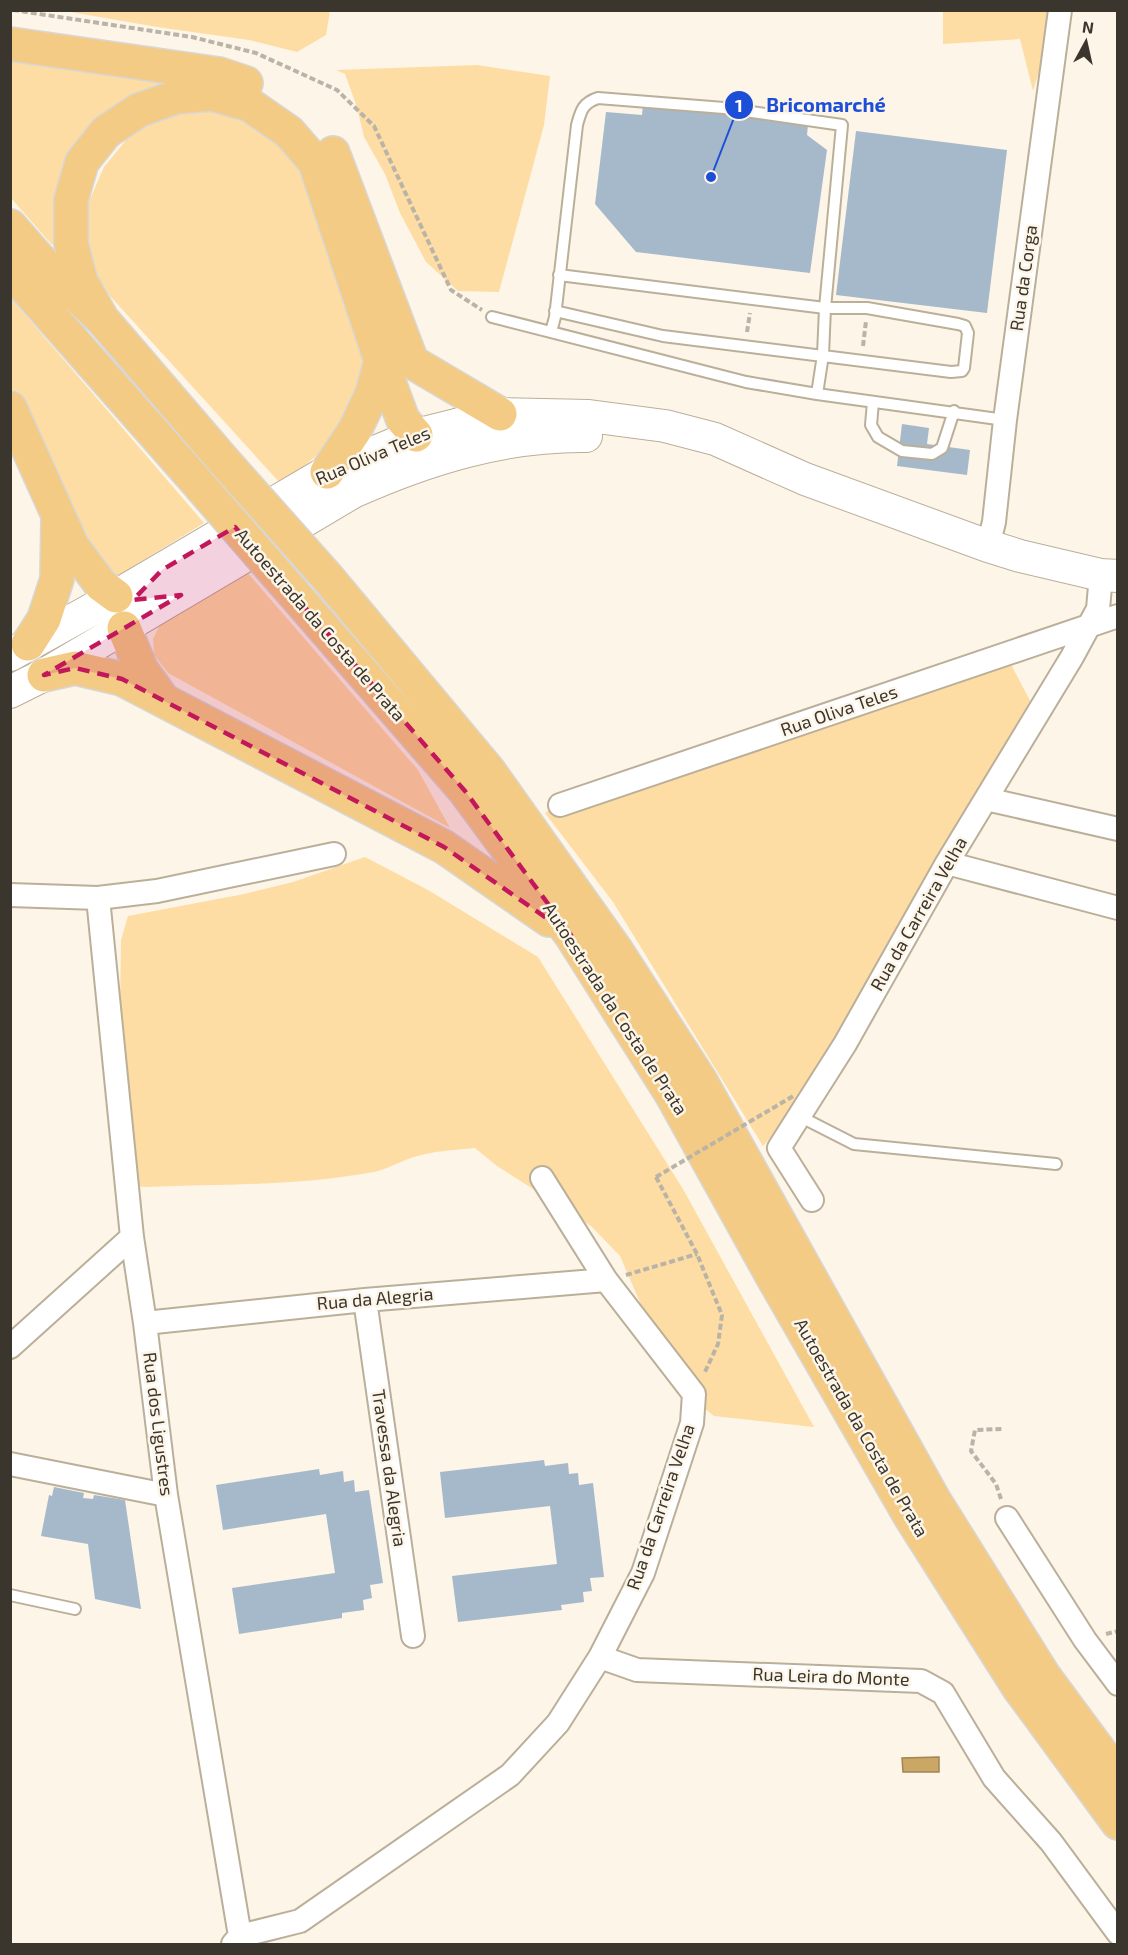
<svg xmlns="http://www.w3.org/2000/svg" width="1128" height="1955" font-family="'Exo 2',sans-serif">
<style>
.green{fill:#fddda4}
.water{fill:#cba766;stroke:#a08555;stroke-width:1.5}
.building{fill:#a5b9ca}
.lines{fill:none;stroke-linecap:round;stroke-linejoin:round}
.lane-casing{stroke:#bbaf99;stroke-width:14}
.street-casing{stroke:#bbaf99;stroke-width:26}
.secondary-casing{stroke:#bbaf99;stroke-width:34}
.highway-casing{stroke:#d8d7d5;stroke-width:36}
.path{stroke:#bab3a7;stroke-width:4;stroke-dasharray:6 3;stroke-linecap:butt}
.lane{stroke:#fff;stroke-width:10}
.street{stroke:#fff;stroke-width:22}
.secondary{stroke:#fff;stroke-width:32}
.highway{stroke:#f3cb84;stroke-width:33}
.highway-bridge-casing{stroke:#d8d7d5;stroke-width:36;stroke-linecap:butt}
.path-bridge{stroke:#bab3a7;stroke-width:4;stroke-dasharray:6 3;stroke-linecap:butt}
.highway-bridge{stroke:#f3cb84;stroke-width:33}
.marked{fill:#c2185b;fill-opacity:0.2;stroke:#c2185b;stroke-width:4.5;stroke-dasharray:12 8;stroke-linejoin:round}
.labels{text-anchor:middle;stroke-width:5;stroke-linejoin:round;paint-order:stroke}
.street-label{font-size:18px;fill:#3b362d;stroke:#fdf5e8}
.leader{fill:none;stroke:#1d4ed8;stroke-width:2}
.callout-dot{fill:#1d4ed8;stroke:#fdf5e8;stroke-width:2}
.mark-label{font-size:18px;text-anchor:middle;font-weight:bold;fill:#fff}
.callout-label{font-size:20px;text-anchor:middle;font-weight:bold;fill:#1d4ed8;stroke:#fdf5e8;stroke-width:5;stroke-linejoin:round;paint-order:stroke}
</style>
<rect width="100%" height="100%" fill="#fdf5e8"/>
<path class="green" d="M 65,11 L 330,11 L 326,35 L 297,52 L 249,40 L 157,27 Z
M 943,11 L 1052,11 L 1052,30 L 1033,91 L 1020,39 L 943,44 Z
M 10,54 L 207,83 L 110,117 L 63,230 L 52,245 L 11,198 Z
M 477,65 L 550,76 L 544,125 L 499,292 L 458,291 L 426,262 L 400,213 L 385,174 L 364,137 L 357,107 L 345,74 L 336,70 Z
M 192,110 L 227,111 L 257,124 L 308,173 L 362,349 C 362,367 362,389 355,405 C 340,440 311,462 280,483 L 110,296 L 89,264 L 84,239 L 87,206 L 104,167 L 131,134 L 162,117 Z
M 10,297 L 204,523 L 114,578 L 94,561 L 47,468 L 11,386 Z
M 246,571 L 418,770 L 450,828 L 168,673 L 154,655 L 153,639 L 161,623 Z
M 1005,653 L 1036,712 L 853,1038 L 763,1146 L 613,902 L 545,813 L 586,785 Z
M 365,857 L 428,890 L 538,957 L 683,1189 L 814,1427 L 714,1416 L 694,1400 L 648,1321 L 620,1256 L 591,1226 L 497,1166 L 475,1148 C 454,1150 431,1151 411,1158 C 396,1163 384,1171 368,1173 C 295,1186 221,1184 147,1187 L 131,1186 L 120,1011 L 121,940 L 128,916 L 244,894 L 293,882 Z"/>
<path class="water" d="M 939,1757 L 939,1772 L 903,1772 L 902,1758 Z"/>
<path class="building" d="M 643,104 L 808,125 L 807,135 L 827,150 L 810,273 L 636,252 L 595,204 L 606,112 L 642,115 Z
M 856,131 L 1007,150 L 987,313 L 836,295 Z
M 902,424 L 929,428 L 927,444 L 970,450 L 967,475 L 897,466 Z
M 544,1460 L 545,1466 L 568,1463 L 569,1474 L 578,1473 L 579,1485 L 593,1483 L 604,1577 L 590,1578 L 592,1591 L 583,1592 L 584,1602 L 561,1605 L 562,1610 L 458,1622 L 452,1576 L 557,1564 L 550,1506 L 445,1518 L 440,1472 Z
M 319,1469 L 320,1475 L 343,1471 L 344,1482 L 354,1480 L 355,1492 L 369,1490 L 383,1583 L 370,1585 L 372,1598 L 363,1600 L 364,1610 L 342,1613 L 342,1618 L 239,1634 L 232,1588 L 335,1573 L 326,1514 L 223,1530 L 216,1485 Z
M 54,1487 L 84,1493 L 83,1498 L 93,1499 L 94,1495 L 125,1500 L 141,1609 L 95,1599 L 88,1544 L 41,1536 L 49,1495 L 52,1496 Z"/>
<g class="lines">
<defs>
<path id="lane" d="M 555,311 L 663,336 L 951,372 L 962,371 L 964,368 L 968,333 L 965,326 L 958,324 L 867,308 L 825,308 L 559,275
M 492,317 L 746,382 L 817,394 L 1005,420
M 551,332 L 555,317 L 577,125 C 581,110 583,103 598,98 L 724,108 L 842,125 L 825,308 L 823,355 L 817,394
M 873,402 L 871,425 L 878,437 L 902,451 L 932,454 L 942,448 L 954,411
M 799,1116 L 854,1144 L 1056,1164
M 10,1595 L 75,1609"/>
<path id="street" d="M 988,546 L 994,522 L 1005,420 L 1060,10
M 986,799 L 1118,829
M 560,805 L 1118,616
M 947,863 L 1118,908
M 10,895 L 98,898 L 157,891 L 334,854
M 98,898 L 132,1237 L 145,1323 L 166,1495 L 240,1936 L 233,1944
M 812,1200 L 779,1148 L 845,1044 L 947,863 L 1072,657 L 1098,609 L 1101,575
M 365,1300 L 413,1636
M 145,1323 L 365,1300 L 606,1280
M 10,1347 L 132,1237
M 10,1464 L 166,1495
M 1007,1518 L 1085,1640 L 1118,1684
M 600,1657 L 637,1670 L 921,1681 L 943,1693 L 994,1778 L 1051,1842 L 1118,1933
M 240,1936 L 300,1921 L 510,1775 L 558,1723 L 600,1657 L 643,1573 L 692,1423 L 694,1394 L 606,1280 L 542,1178"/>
<path id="secondary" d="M 10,655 L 116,596 L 327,472 L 416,435 L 500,414 L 589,416 L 665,426 L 715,439 L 805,479 L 988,546 L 1020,556 L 1101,575 L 1118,576
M 10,692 L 44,675 L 353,492 C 427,459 504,435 586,436"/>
<path id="highway" d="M 10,44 L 219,74 L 246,83
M 333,153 L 412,362 L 500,414
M 10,226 L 47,268 L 102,319 L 223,460
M 10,270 L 188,472
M 102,319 L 81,282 L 71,244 L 71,200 L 82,162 L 106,132 L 139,110 L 176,97 L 212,94 L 250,105 L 289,132 L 315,162 L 381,361 L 403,420 L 416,435
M 10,408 L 72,546 L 101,585 L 116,596
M 327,472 L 355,430 L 372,394 L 381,361
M 328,578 L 489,771 L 616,950 L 700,1080 L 934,1500 L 1044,1676 L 1118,1776
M 294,594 L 465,791 L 571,935 L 672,1095 L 771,1274 L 910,1516 L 1019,1688 L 1118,1823
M 124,628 L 141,669 L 161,697
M 28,644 L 44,619 L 57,579 L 58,521
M 44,675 L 75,668 L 122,679 L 444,847 L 549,920"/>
</defs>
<use href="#lane" class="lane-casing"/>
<use href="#street" class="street-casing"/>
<use href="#secondary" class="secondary-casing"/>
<use href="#highway" class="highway-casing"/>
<path class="path" d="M 13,10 L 192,37 L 256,53 L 337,90 L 374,126 L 451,290 L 482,310
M 747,332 L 750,313
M 863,346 L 866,321
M 656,1177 L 697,1254 L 722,1315 L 718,1344 L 704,1374
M 626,1275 L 697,1254
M 1001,1499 L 996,1484 L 971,1451 L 975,1430 L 1002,1429
M 1106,1634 L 1118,1631"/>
<use href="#lane" class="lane"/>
<use href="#street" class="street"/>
<use href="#secondary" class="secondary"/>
<use href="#highway" class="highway"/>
<defs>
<path id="highway-bridge" d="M 223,460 L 328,578
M 188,472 L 294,594"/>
</defs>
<use href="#highway-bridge" class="highway-bridge-casing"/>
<path class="path-bridge" d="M 656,1177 L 795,1095"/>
<use href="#highway-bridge" class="highway-bridge"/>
</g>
<path class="marked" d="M 235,527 L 465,791 L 571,935 L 444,847 L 122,679 L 75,668 L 44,675 L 181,595 L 133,600 L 162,570 Z"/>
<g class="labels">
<g class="street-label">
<text transform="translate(1024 278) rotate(-82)" y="6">Rua da Corga</text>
<text transform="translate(373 456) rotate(-23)" y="6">Rua Oliva Teles</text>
<text transform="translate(320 625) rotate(49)" y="6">Autoestrada da Costa de Prata</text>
<text transform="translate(839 711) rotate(-19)" y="6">Rua Oliva Teles</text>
<text transform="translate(919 914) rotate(-60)" y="6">Rua da Carreira Velha</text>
<text transform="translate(615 1009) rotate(57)" y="6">Autoestrada da Costa de Prata</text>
<text transform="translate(375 1299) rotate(-5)" y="6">Rua da Alegria</text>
<text transform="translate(158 1424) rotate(83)" y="6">Rua dos Ligustres</text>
<text transform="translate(861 1428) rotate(60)" y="6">Autoestrada da Costa de Prata</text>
<text transform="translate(389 1468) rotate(82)" y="6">Travessa da Alegria</text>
<text transform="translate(661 1507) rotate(-71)" y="6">Rua da Carreira Velha</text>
<text transform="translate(831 1677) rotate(2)" y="6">Rua Leira do Monte</text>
</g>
</g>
<path class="leader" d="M711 177L739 105"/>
<g class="callout-dot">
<circle cx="711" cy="177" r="6"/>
<circle cx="739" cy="105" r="15"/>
</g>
<g class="mark-label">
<text x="739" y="112">1</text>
</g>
<g class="callout-label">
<text x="826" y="112">Bricomarché</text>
</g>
<rect width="1128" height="1955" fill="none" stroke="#3b362d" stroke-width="24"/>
<g transform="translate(1086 42) rotate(8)" stroke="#fdf5e8" stroke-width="4.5" paint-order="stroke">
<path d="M0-4.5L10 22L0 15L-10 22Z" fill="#3b362d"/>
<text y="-9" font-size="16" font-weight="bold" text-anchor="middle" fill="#3b362d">N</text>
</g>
</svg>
